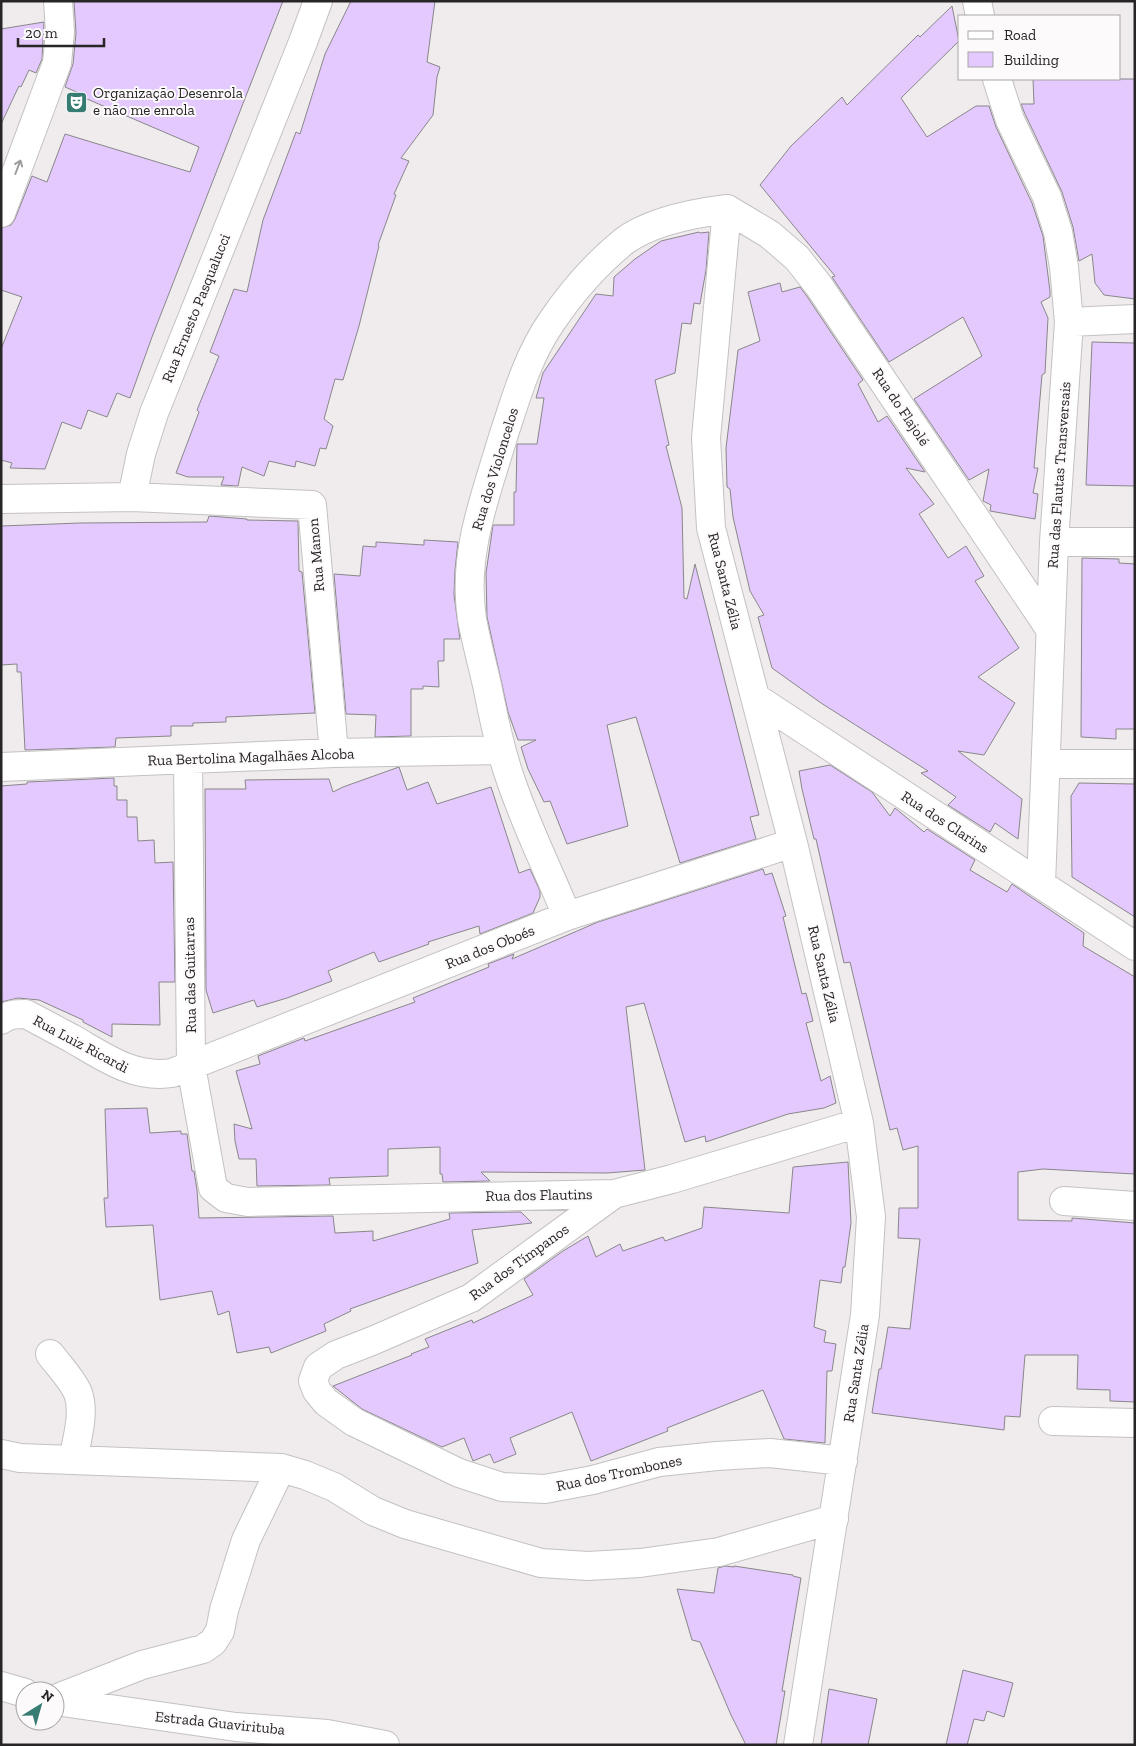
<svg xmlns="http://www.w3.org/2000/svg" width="1136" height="1746" font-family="'Zilla Slab',serif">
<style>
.building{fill:#e3c9fd;stroke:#89878a}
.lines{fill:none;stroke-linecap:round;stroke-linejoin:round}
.minor-casing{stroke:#c4c1c3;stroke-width:30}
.minor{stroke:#fff;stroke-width:28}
.oneway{stroke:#9e9d9d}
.labels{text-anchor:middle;stroke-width:4;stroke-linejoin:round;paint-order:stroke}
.poi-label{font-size:15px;fill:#272526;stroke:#fdfafc;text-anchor:start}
.street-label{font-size:15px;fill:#272526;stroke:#fdfafc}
</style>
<rect width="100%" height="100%" fill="#f0ecee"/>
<path class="building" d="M 74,1 L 283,1 L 152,337 L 130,398 L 117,393 L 107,417 L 88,410 L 81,429 L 62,422 L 45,469 L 10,468 L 12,463 L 1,460 L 1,349 L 22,297 L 1,290 L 1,228 L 11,225 L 15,219 L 32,176 L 47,182 L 65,134 L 190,172 L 199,147 L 80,96 L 81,94 L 65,87 L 73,64 L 76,33 Z
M 351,1 L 435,1 L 427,62 L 440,67 L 437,77 L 433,115 L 401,158 L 409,161 L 394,194 L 396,195 L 378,245 L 379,246 L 359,326 L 343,380 L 335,379 L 324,419 L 333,426 L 326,449 L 320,448 L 315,466 L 296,461 L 295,467 L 269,461 L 264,476 L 242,467 L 238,486 L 221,485 L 224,477 L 188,477 L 176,473 L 199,412 L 197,410 L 219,356 L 210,352 L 234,289 L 247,292 L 263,220 L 296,132 L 300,134 L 325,54 Z
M 952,6 L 959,41 L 901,98 L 927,137 L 976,106 L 989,106 L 996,127 L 1032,203 L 1043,236 L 1050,291 L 1050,297 L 1041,302 L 1048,318 L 1045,373 L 1042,375 L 1034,468 L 1038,468 L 1033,493 L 1038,494 L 1035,519 L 990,511 L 991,505 L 983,501 L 989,469 L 969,480 L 914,399 L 982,356 L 963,317 L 889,362 L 832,277 L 835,276 L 760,185 L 791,146 L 842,97 L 847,105 L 918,35 L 920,37 Z
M 44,22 L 42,59 L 36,73 L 29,70 L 21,87 L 19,86 L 1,124 L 1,29 Z
M 1033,79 L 1135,79 L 1135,299 L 1104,295 L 1095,283 L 1092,254 L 1079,261 L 1073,227 L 1062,192 L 1025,114 L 1021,104 L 1034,104 Z
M 699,232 L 700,233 L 709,232 L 706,270 L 700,304 L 694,303 L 691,324 L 682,323 L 675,373 L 655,380 L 669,445 L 666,446 L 682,508 L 684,598 L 687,599 L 695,564 L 759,815 L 750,817 L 756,839 L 680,863 L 636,717 L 607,725 L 628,826 L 567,844 L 550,801 L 544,802 L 528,769 L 521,747 L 536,740 L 518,740 L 508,712 L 487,617 L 486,573 L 493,525 L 514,525 L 514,492 L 516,492 L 517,444 L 537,444 L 544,398 L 536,398 L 543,373 L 596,294 L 613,296 L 614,277 L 635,259 L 661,241 Z
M 780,283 L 782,292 L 800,287 L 806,295 L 863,380 L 858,384 L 878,422 L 887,416 L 925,472 L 906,468 L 934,504 L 919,514 L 948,558 L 966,546 L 984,576 L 975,581 L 1019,648 L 978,677 L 1015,703 L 984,755 L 958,751 L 1022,799 L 1018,839 L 995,823 L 990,832 L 948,805 L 956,797 L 921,773 L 928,771 L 821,703 L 772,668 L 758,617 L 764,615 L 750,591 L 733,517 L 730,489 L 727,487 L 726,448 L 738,350 L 760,341 L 748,292 Z
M 1092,342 L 1135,343 L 1135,486 L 1086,485 Z
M 209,516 L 247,519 L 247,520 L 298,521 L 299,571 L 302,572 L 315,713 L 226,717 L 226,722 L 193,723 L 193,726 L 171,726 L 171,736 L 116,738 L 115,747 L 25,750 L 21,672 L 17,672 L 17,664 L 1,665 L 1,526 L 80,523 L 207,522 Z
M 424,540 L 458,542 L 455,570 L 454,595 L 460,639 L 444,639 L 444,661 L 438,661 L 439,687 L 423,686 L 423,689 L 411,689 L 411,736 L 375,737 L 376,715 L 346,714 L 334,574 L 360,576 L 363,546 L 376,547 L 376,542 L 424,545 Z
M 1082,558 L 1119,559 L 1119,563 L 1135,564 L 1135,729 L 1116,729 L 1116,739 L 1081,737 Z
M 830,765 L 872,792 L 890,816 L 895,808 L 924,832 L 927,829 L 975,860 L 970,870 L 1007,892 L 1012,884 L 1025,893 L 1084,933 L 1083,946 L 1135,977 L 1135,1174 L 1043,1169 L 1018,1172 L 1018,1220 L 1072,1221 L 1072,1218 L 1135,1223 L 1135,1402 L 1110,1401 L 1110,1390 L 1077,1389 L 1078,1355 L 1025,1355 L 1020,1417 L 1005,1416 L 1004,1430 L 872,1413 L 879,1369 L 881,1369 L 888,1327 L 910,1329 L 920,1239 L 898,1238 L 899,1208 L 918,1208 L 918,1146 L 903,1150 L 897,1128 L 890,1130 L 850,962 L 844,963 L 816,839 L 814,839 L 802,789 L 799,771 Z
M 399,767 L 407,790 L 428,782 L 437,804 L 491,787 L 519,873 L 530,869 L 540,891 L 540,897 L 533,913 L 480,934 L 479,926 L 428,942 L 429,944 L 379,962 L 374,952 L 328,971 L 332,981 L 287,998 L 257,1007 L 254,1000 L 213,1013 L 206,990 L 205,789 L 246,789 L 245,780 L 329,779 L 333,792 L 343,787 Z
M 114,778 L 114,786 L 117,786 L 117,800 L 127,800 L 127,817 L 137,817 L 138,841 L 154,840 L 155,863 L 173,862 L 175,982 L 159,982 L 160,1025 L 112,1024 L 112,1037 L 83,1022 L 83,1020 L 39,1000 L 18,998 L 1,1002 L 1,786 L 27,784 L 27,782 Z
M 1079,783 L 1135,784 L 1135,917 L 1072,877 L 1071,796 Z
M 763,869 L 765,875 L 772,873 L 786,916 L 783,917 L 802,994 L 806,993 L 813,1021 L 806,1023 L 821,1081 L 830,1076 L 836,1103 L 824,1108 L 788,1114 L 706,1142 L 705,1136 L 685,1142 L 644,1003 L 626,1007 L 645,1170 L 607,1173 L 481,1172 L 490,1181 L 443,1182 L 442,1174 L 440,1174 L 440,1147 L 388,1149 L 388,1176 L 329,1178 L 330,1185 L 257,1186 L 256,1159 L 239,1159 L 235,1141 L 234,1124 L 252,1129 L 236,1071 L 260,1064 L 258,1056 L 304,1038 L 305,1041 L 415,1002 L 413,998 L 489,967 L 488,964 L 514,954 L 512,959 L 598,922 Z
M 147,1108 L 150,1133 L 181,1131 L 181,1134 L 187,1134 L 192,1171 L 194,1171 L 197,1190 L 199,1218 L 333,1216 L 335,1233 L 373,1231 L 373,1241 L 450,1219 L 449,1213 L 521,1212 L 532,1223 L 472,1230 L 478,1263 L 350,1309 L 351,1311 L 324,1324 L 326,1331 L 271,1353 L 269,1347 L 237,1353 L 229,1311 L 218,1315 L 212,1291 L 160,1300 L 153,1225 L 106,1227 L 104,1198 L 108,1198 L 105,1109 Z
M 848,1162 L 851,1223 L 845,1267 L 843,1267 L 841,1283 L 820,1280 L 814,1327 L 826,1331 L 824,1342 L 836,1344 L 832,1371 L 827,1371 L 825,1443 L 784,1439 L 763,1390 L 667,1428 L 668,1431 L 591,1461 L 572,1412 L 510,1438 L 516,1454 L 494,1463 L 490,1454 L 473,1461 L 464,1438 L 442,1447 L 362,1409 L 333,1386 L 412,1355 L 411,1354 L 429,1347 L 425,1339 L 472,1320 L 473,1323 L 533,1295 L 524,1279 L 563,1251 L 588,1236 L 596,1257 L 620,1244 L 623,1251 L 663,1237 L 665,1241 L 702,1228 L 704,1207 L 789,1213 L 793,1167 Z
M 725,1566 L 734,1567 L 734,1566 L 793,1575 L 793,1576 L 801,1578 L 782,1691 L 785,1691 L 776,1745 L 746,1745 L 731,1715 L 700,1642 L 692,1640 L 677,1589 L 714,1593 L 718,1568 Z
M 963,1670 L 1013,1683 L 1004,1717 L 987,1711 L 984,1721 L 974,1719 L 967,1745 L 946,1745 Z
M 829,1689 L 877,1699 L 868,1745 L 821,1745 Z"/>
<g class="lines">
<defs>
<path id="minor" d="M 977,1 L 980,16
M 997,79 L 1010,120 L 1047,197 L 1058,232 L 1064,267 L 1069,322 L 1054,542 L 1041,884
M 727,209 L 706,438 L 711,528 L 793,843 L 859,1123 L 871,1217 L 865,1315 L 798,1745
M 727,209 L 769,234 L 797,258 L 819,286 L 1050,629
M 1,213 L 57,63 L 60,32 L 58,1
M 1069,322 L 1135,319
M 132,497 L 141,454 L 154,413 L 303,42 L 318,1
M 1,499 L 132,497 L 312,505 L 334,753
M 1054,542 L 1135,542
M 756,698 L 1135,946
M 188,760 L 191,1066 L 213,1188 L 226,1198 L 248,1202 L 614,1194 L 672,1179 L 859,1123
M 1047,764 L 1135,764
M 1,767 L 334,753 L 501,750
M 567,916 C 548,869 525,824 509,775 C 499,746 493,715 487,685 C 482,663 476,641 472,619 C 462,554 485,498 503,437 C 516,398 527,358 550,324 C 570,294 595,265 623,242 C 649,222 695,213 727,209
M 1,1020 C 9,1014 16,1014 26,1014 C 41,1022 56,1030 71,1038 C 103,1056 133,1079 172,1073 L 567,916 L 793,843
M 614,1194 L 471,1298 L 372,1341 L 336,1355 L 318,1367 L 313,1381 L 317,1391 L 326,1402 L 354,1422 L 459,1473 L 502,1487 L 545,1489 L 593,1480 L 659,1462 L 717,1456 L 770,1453 L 843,1461
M 1064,1201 L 1135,1206
M 50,1354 C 59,1366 72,1379 78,1393 C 85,1413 77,1439 73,1460
M 1053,1421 L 1135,1423
M 1,1454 L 20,1458 L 281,1468 L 305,1475 L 334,1487 L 373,1511 L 405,1524 L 541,1563 L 588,1566 L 640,1563 L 719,1552 L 834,1519
M 1,1686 L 25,1693
M 55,1699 L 142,1665 L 203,1649 L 213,1642 L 220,1631 L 224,1610 L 246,1540 L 281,1468
M 55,1701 L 236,1727 L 327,1734 L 385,1745"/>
</defs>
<use href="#minor" class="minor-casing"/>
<use href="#minor" class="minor"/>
</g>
<defs><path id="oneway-shaft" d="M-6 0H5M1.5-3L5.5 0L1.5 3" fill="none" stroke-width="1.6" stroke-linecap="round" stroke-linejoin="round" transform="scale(1.25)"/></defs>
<use class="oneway" href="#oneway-shaft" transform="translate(18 167) rotate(-69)"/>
<defs>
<symbol id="theatre-square" viewBox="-11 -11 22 22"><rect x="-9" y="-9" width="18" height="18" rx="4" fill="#377c73" stroke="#fdfafc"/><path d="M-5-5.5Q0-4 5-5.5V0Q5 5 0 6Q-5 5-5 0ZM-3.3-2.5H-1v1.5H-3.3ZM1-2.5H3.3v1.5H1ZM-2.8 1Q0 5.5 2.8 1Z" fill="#fff"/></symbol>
</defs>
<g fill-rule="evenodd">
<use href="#theatre-square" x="64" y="90" width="25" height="25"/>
</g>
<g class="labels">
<g class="poi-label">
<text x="93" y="98">Organização Desenrola<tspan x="93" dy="17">e não me enrola</tspan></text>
</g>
<g class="street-label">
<text transform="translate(196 308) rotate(-68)" y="5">Rua Ernesto Pasqualucci</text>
<text transform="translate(901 407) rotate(56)" y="5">Rua do Flajolé</text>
<text transform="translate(495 469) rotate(-73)" y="5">Rua dos Violoncelos</text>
<text transform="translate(1059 475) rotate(-86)" y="5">Rua das Flautas Transversais</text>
<text transform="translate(316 555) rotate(-95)" y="5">Rua Manon</text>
<text transform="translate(725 581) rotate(76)" y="5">Rua Santa Zélia</text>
<text transform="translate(251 757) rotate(-2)" y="5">Rua Bertolina Magalhães Alcoba</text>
<text transform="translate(945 822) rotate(33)" y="5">Rua dos Clarins</text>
<text transform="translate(490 947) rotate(-22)" y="5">Rua dos Oboés</text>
<text transform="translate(824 974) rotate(77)" y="5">Rua Santa Zélia</text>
<text transform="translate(190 975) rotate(-91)" y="5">Rua das Guitarras</text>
<text transform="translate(81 1044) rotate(28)" y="5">Rua Luiz Ricardi</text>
<text transform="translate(539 1195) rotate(-1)" y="5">Rua dos Flautins</text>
<text transform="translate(519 1262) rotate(-36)" y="5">Rua dos Tímpanos</text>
<text transform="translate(856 1373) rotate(-81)" y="5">Rua Santa Zélia</text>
<text transform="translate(619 1473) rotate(-12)" y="5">Rua dos Trombones</text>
<text transform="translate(220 1723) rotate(6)" y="5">Estrada Guavirituba</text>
</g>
</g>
<rect width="1136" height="1746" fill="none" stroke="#272526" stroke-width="5"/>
<rect x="958" y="15" width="162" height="65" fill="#fdfafc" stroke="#a7a5a6"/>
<rect x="968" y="31" width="25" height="8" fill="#ffffff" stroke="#a7a5a6"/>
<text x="1004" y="40" font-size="15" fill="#272526">Road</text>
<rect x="968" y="52" width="25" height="15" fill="#e3c9fd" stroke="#a7a5a6"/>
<text x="1004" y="65" font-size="15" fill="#272526">Building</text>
<g transform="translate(40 1706) rotate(37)"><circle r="24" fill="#fdfafc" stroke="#a7a5a6"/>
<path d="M0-4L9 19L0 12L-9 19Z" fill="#377c73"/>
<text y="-8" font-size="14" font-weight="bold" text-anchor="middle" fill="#272526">N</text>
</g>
<path d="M18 38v8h86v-8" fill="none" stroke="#272526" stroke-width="2.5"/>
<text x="25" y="38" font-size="15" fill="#272526" stroke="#fdfafc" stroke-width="4" paint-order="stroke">20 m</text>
</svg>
